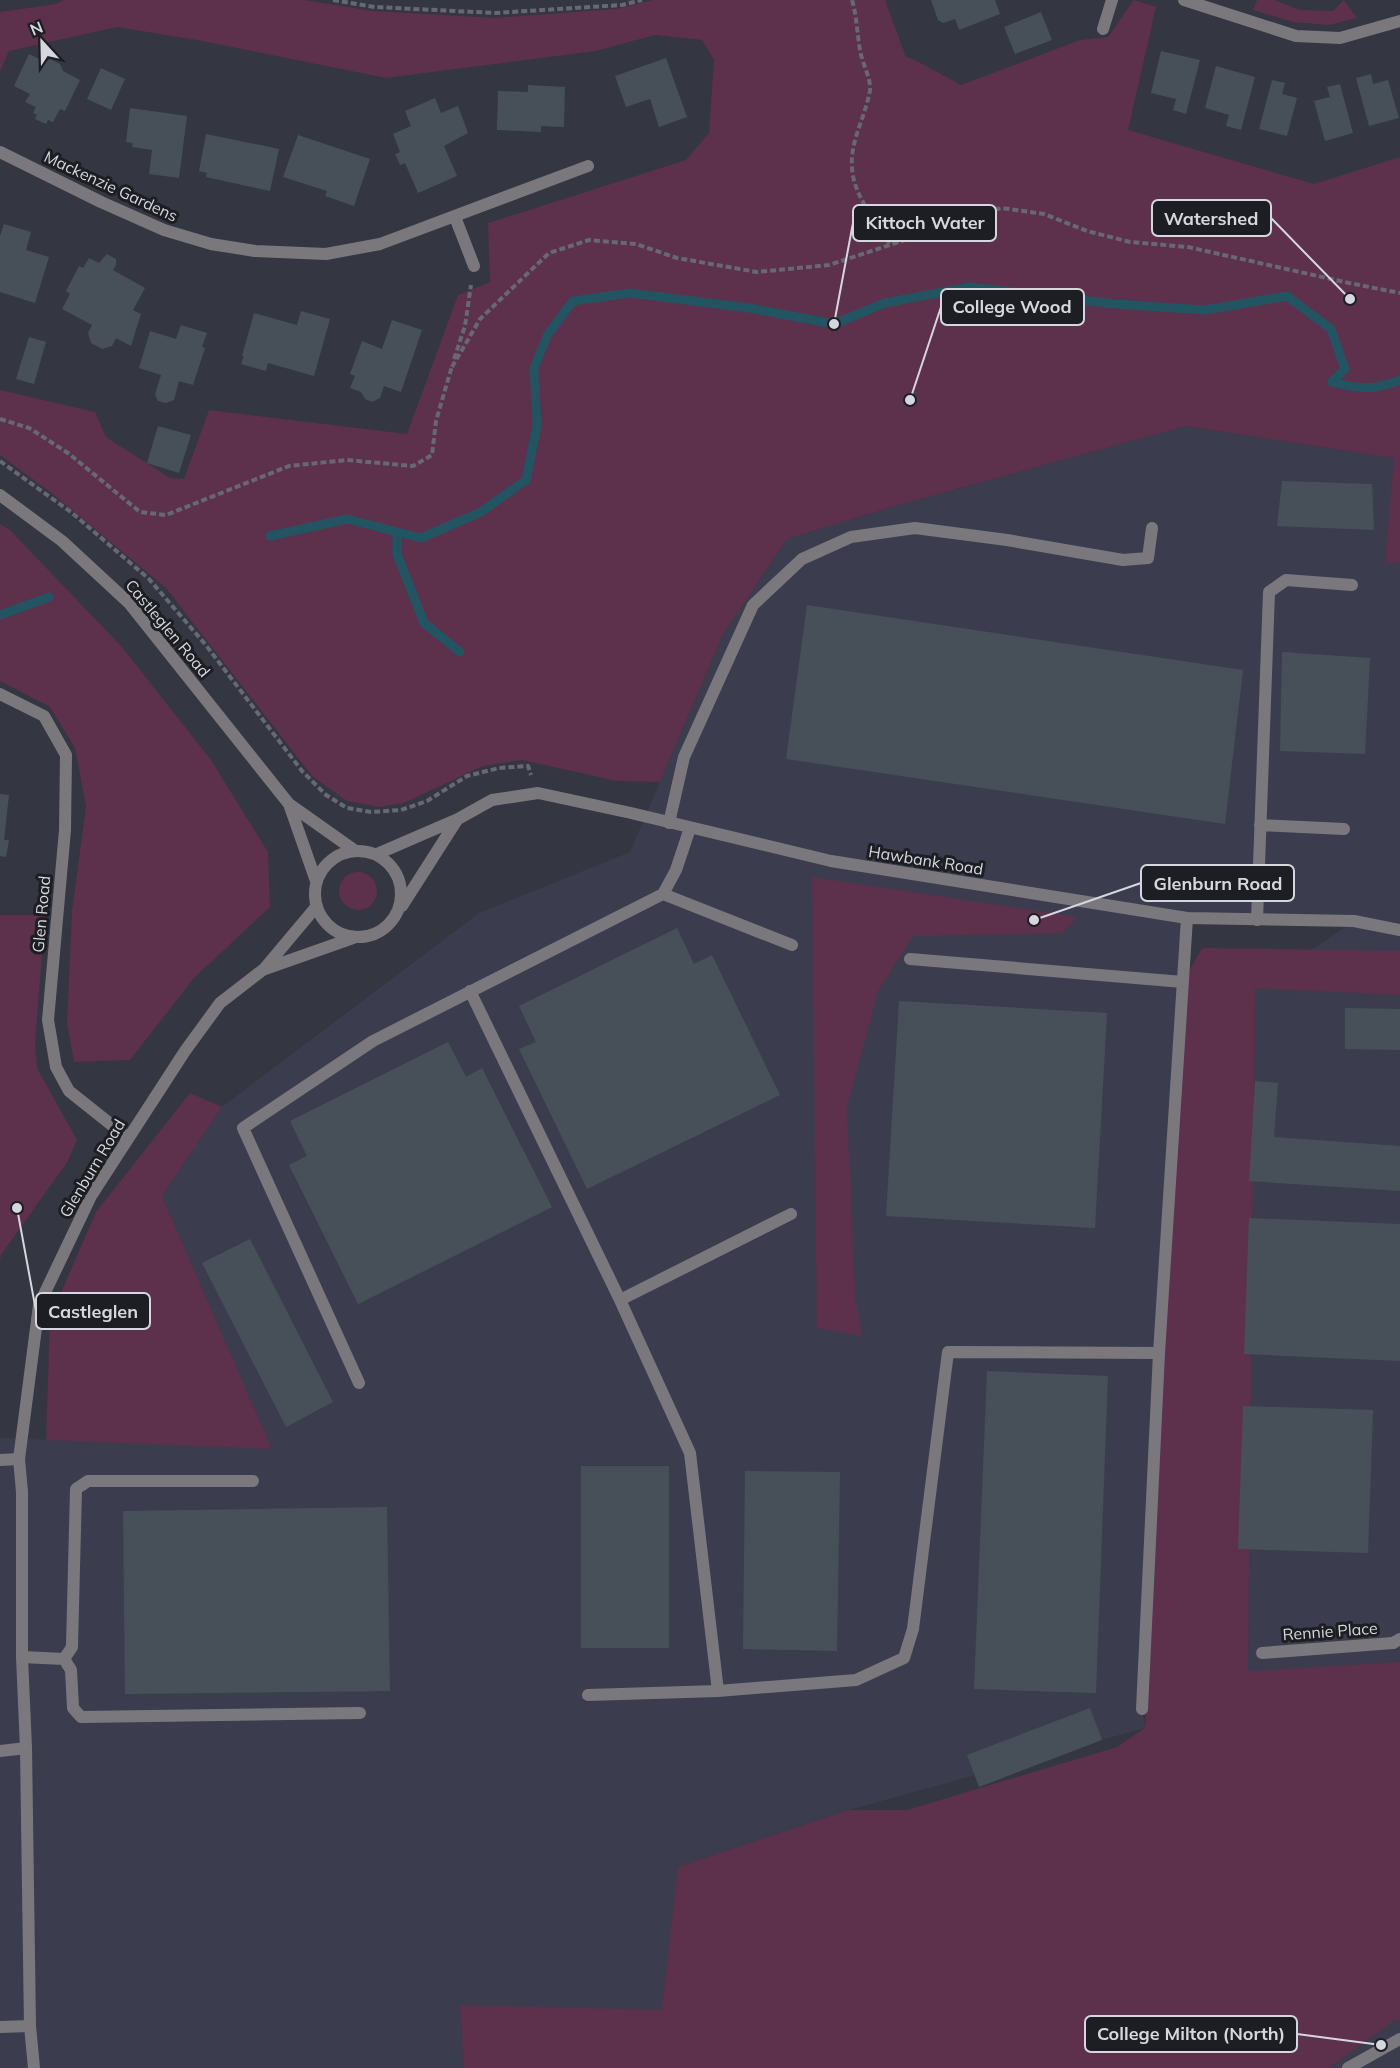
<svg xmlns="http://www.w3.org/2000/svg" width="1400" height="2068" font-family="Mulish,sans-serif">
<style>
.built{fill:#3b3d4e}
.green{fill:#5d304c}
.lines{fill:none;stroke-linecap:round;stroke-linejoin:round}
.stream{stroke:#225561;stroke-width:9}
.building{fill:#475059}
.path{stroke:#676872;stroke-width:4;stroke-dasharray:6 3;stroke-linecap:butt}
.service{stroke:#7b787d;stroke-width:12}
.minor{stroke:#7b787d;stroke-width:12}
.tertiary{stroke:#7b787d;stroke-width:12}
.labels{text-anchor:middle;stroke-width:6;stroke-linejoin:round;paint-order:stroke}
.street-label{font-size:16px;fill:#d6d7de;stroke:#1d1e23}
.leader{fill:none;stroke:#d6d7de;stroke-width:2}
.callout-dot{fill:#d6d7de;stroke:#1d1e23;stroke-width:2}
.callout{fill:#1d1e23;stroke:#d6d7de;stroke-width:2}
.callout-label{font-size:18px;text-anchor:middle;font-weight:bold;fill:#d6d7de}
</style>
<rect width="100%" height="100%" fill="#343641"/>
<path class="built" d="M 1186,426 L 1395,458 L 1385,563 L 1400,562 L 1400,1662 L 1248,1672 L 1255,988 L 1353,922 L 1188,918 L 1142,1709 L 1145,1728 L 849,1810 L 678,1867 L 680,2028 L 460,2005 L 464,2068 L 0,2068 L 0,1438 L 271,1448 L 162,1196 L 222,1107 L 479,913 L 630,852 L 723,634 L 787,539 L 895,506 Z
M 1400,2020 L 1400,2068 L 1329,2068 L 1394,2021 Z"/>
<path class="green" d="M 64,0 L 304,0 L 373,11 L 494,18 L 616,9 L 653,0 L 885,0 L 906,57 L 915,60 L 961,85 L 1080,40 L 1108,37 L 1134,0 L 1156,7 L 1128,130 L 1314,184 L 1400,157 L 1400,562 L 1385,564 L 1394,458 L 1186,426 L 895,506 L 787,539 L 723,634 L 660,782 L 617,781 L 522,760 L 483,766 L 404,803 L 379,807 L 347,801 L 312,776 L 166,588 L 50,492 L 0,455 L 0,390 L 95,412 L 106,437 L 170,478 L 184,479 L 209,410 L 407,434 L 458,295 L 490,282 L 488,223 L 686,160 L 709,133 L 714,60 L 702,40 L 655,35 L 596,51 L 386,78 L 197,40 L 117,27 L 9,51 L 0,72 L 0,12 L 56,4 Z
M 1257,0 L 1275,0 L 1300,10 L 1333,11 L 1344,0 L 1357,18 L 1329,25 L 1293,22 L 1253,10 Z
M 0,524 L 10,530 L 122,647 L 211,760 L 268,852 L 270,907 L 194,978 L 130,1060 L 74,1062 L 67,1023 L 72,911 L 86,806 L 75,748 L 50,707 L 0,681 Z
M339 891a19 19 0 1 1 38 0a19 19 0 1 1-38 0Z
M 812,877 L 1077,917 L 1062,933 L 913,936 L 878,991 L 847,1107 L 855,1297 L 862,1336 L 817,1328 Z
M 0,915 L 45,915 L 35,1043 L 37,1068 L 77,1140 L 68,1161 L 1,1255 L 0,1261 Z
M 1202,948 L 1400,951 L 1400,995 L 1255,988 L 1248,1671 L 1400,1662 L 1400,2020 L 1394,2021 L 1329,2068 L 464,2068 L 460,2005 L 662,2010 L 678,1867 L 849,1810 L 907,1810 L 1117,1747 L 1145,1728 L 1183,982 Z
M 190,1093 L 222,1107 L 162,1196 L 272,1449 L 46,1440 L 50,1318 L 96,1212 Z"/>
<g class="lines">
<path class="stream" d="M 397,532 L 397,554 L 424,623 L 460,652
M 270,536 L 347,519 L 421,538 L 481,512 L 526,480 L 537,426 L 534,368 L 548,334 L 573,301 L 630,293 L 749,308 L 834,324 L 885,303 L 970,287 L 1115,304 L 1205,310 L 1287,296 L 1331,329 L 1345,369 L 1332,382 C 1359,389 1373,391 1400,380
M 0,615 L 49,597"/>
</g>
<path class="building" d="M 931,0 L 995,0 L 1000,14 L 959,30 L 955,19 L 943,23 L 938,20 Z
M 1041,12 L 1052,40 L 1015,54 L 1004,27 Z
M 1161,51 L 1200,60 L 1186,114 L 1173,110 L 1176,99 L 1151,93 Z
M 29,54 L 45,62 L 50,59 L 60,64 L 63,71 L 80,80 L 65,111 L 60,109 L 53,122 L 48,120 L 46,124 L 35,119 L 37,115 L 33,113 L 36,107 L 25,102 L 30,94 L 14,86 Z
M 666,58 L 687,117 L 659,127 L 650,99 L 626,107 L 615,76 Z
M 1216,66 L 1255,77 L 1241,130 L 1226,126 L 1229,115 L 1205,108 Z
M 101,68 L 125,79 L 111,110 L 87,99 Z
M 1371,74 L 1373,84 L 1388,80 L 1399,118 L 1369,126 L 1356,78 Z
M 1272,80 L 1285,83 L 1282,94 L 1297,98 L 1287,136 L 1259,129 Z
M 1340,84 L 1353,133 L 1325,141 L 1314,101 L 1330,97 L 1327,87 Z
M 528,85 L 565,87 L 564,127 L 541,126 L 541,132 L 497,130 L 498,91 L 528,92 Z
M 435,98 L 441,113 L 458,106 L 468,133 L 444,146 L 457,176 L 418,193 L 405,163 L 400,165 L 395,154 L 400,152 L 393,134 L 411,126 L 405,111 Z
M 130,108 L 187,116 L 179,178 L 149,174 L 152,150 L 132,147 L 133,143 L 126,142 Z
M 206,134 L 279,149 L 270,191 L 206,177 L 207,173 L 199,171 Z
M 298,135 L 370,159 L 354,206 L 325,196 L 327,191 L 283,177 Z
M 4,224 L 31,232 L 26,250 L 49,257 L 35,303 L 0,292 L 0,236 Z
M 107,254 L 116,259 L 116,265 L 113,270 L 145,288 L 133,310 L 141,314 L 131,346 L 116,338 L 112,346 L 102,349 L 91,343 L 88,333 L 92,325 L 62,309 L 70,294 L 66,291 L 79,266 L 83,268 L 89,258 L 99,263 Z
M 301,311 L 330,319 L 314,376 L 268,363 L 266,371 L 241,364 L 244,356 L 242,356 L 254,313 L 297,325 Z
M 392,320 L 422,330 L 401,392 L 384,386 L 380,398 L 372,402 L 365,399 L 361,392 L 350,388 L 355,376 L 350,374 L 362,341 L 382,349 Z
M 181,325 L 207,333 L 202,347 L 205,348 L 193,385 L 179,381 L 174,400 L 166,403 L 158,401 L 155,394 L 161,375 L 139,368 L 150,331 L 176,339 Z
M 29,337 L 46,342 L 34,384 L 16,379 Z
M 158,426 L 191,435 L 179,473 L 147,463 Z
M 1282,481 L 1372,484 L 1374,530 L 1277,526 Z
M 807,605 L 1243,670 L 1225,824 L 786,759 Z
M 1282,652 L 1370,658 L 1365,754 L 1280,751 Z
M 0,794 L 9,795 L 4,840 L 9,840 L 6,857 L 0,856 Z
M 677,928 L 694,964 L 712,955 L 780,1095 L 587,1189 L 519,1049 L 536,1042 L 519,1006 Z
M 899,1001 L 1107,1013 L 1095,1228 L 886,1216 Z
M 1345,1008 L 1400,1009 L 1400,1050 L 1345,1049 Z
M 448,1042 L 466,1077 L 482,1068 L 552,1207 L 358,1304 L 289,1165 L 307,1156 L 290,1121 Z
M 1255,1081 L 1278,1083 L 1274,1137 L 1400,1146 L 1400,1191 L 1249,1181 Z
M 1249,1218 L 1400,1224 L 1400,1361 L 1244,1354 Z
M 250,1239 L 333,1402 L 286,1427 L 202,1263 Z
M 987,1371 L 1108,1376 L 1096,1693 L 974,1689 Z
M 1243,1406 L 1373,1410 L 1368,1553 L 1238,1549 Z
M 581,1466 L 669,1466 L 669,1648 L 581,1648 Z
M 745,1471 L 840,1472 L 837,1651 L 743,1649 Z
M 387,1507 L 390,1691 L 125,1694 L 123,1511 Z
M 1090,1708 L 1102,1740 L 979,1787 L 967,1755 Z"/>
<g class="lines">
<path class="path" d="M 333,0 L 375,7 L 495,13 L 622,5 L 642,0
M 852,0 C 857,17 857,33 860,50 C 862,63 871,78 870,90 C 865,120 847,144 853,176 C 858,201 877,223 890,245
M 454,359 L 465,326 L 471,285
M 452,367 L 480,319 L 549,253 L 589,240 L 636,244 L 677,258 L 757,272 L 829,265 L 911,238 L 964,217 L 1002,208 L 1044,214 L 1087,231 L 1130,242 L 1188,247 L 1349,283 L 1400,293
M 0,419 L 29,428 L 68,453 L 140,512 L 166,515 L 289,466 L 347,460 L 413,466 L 432,455 L 436,421 L 452,366
M 0,461 L 71,512 L 149,579 L 205,644 L 302,771 L 326,795 L 347,808 L 371,812 L 401,810 L 427,801 L 467,776 L 499,768 L 528,766 L 531,775"/>
<path class="service" d="M 669,823 L 684,757 L 753,605 L 802,559 L 851,537 L 915,528 L 1007,540 L 1123,560 L 1148,558 L 1152,528
M 1260,825 L 1344,829
M 663,894 L 676,870 L 690,828
M 1257,920 L 1269,592 L 1286,580 L 1352,585
M 910,959 L 1183,982
M 470,991 L 620,1300 L 690,1453 L 718,1691
M 620,1300 L 791,1214
M 359,1383 L 243,1128 L 373,1041 L 663,894 L 792,945
M 0,1460 L 19,1459
M 1262,1653 L 1393,1643
M 22,1657 L 64,1659 L 71,1670 L 73,1708 L 81,1717 L 360,1713
M 64,1659 L 72,1647 L 76,1489 L 88,1481 L 253,1481
M 588,1695 L 718,1691 L 856,1680 L 904,1658 L 913,1629 L 948,1352 L 1159,1353
M 1142,1709 L 1159,1353 L 1187,918
M 0,1751 L 26,1748
M 0,2027 L 30,2026"/>
<path class="minor" d="M 1184,0 L 1296,36 L 1340,38 L 1400,21
M 1103,29 L 1112,0
M 0,152 L 101,202 L 164,230 L 211,244 L 255,251 L 326,254 L 380,244 L 588,166
M 455,217 L 474,266
M 0,694 L 44,716 L 66,755 L 65,830 L 48,1020 L 56,1067 L 69,1091 L 128,1138
M 1393,1643 L 1400,1639
M 1348,2068 L 1400,2039"/>
<path class="tertiary" d="M 0,495 L 62,541 L 129,603 L 289,804 L 354,850
M 289,804 L 316,881
M315 894a43 43 0 1 1 86 0a43 43 0 1 1-86 0Z
M 377,854 L 458,819 L 492,800 L 538,793 L 631,813 L 831,861 L 1187,918 L 1354,921 L 1400,930
M 402,906 L 457,820
M 265,969 L 353,938
M 34,2068 L 30,2026 L 26,1748 L 22,1657 L 22,1492 L 19,1459 L 39,1305 L 91,1196 L 185,1051 L 220,1003 L 264,969 L 316,907"/>
</g>
<g class="labels">
<g class="street-label">
<text transform="translate(111 186) rotate(25)" y="6">Mackenzie Gardens</text>
<text transform="translate(168 628) rotate(50)" y="6">Castleglen Road</text>
<text transform="translate(926 860) rotate(9)" y="6">Hawbank Road</text>
<text transform="translate(41 914) rotate(-85)" y="6">Glen Road</text>
<text transform="translate(92 1168) rotate(-59)" y="6">Glenburn Road</text>
<text transform="translate(1330 1631) rotate(-4)" y="6">Rennie Place</text>
</g>
</g>
<path class="leader" d="M1350 299L1271 218M834 324L853 223M910 400L941 307M1034 920L1141 883M17 1208L36 1311M1381 2045L1297 2034"/>
<g class="callout-dot">
<circle cx="1350" cy="299" r="6"/>
<circle cx="834" cy="324" r="6"/>
<circle cx="910" cy="400" r="6"/>
<circle cx="1034" cy="920" r="6"/>
<circle cx="17" cy="1208" r="6"/>
<circle cx="1381" cy="2045" r="6"/>
</g>
<g class="callout">
<rect x="1152" y="200" width="119" height="36" rx="6"/>
<rect x="853" y="205" width="143" height="36" rx="6"/>
<rect x="941" y="289" width="143" height="36" rx="6"/>
<rect x="1141" y="865" width="153" height="36" rx="6"/>
<rect x="36" y="1293" width="114" height="36" rx="6"/>
<rect x="1085" y="2016" width="212" height="36" rx="6"/>
</g>
<g class="callout-label">
<text x="1211" y="225">Watershed</text>
<text x="925" y="229">Kittoch Water</text>
<text x="1012" y="313">College Wood</text>
<text x="1218" y="890">Glenburn Road</text>
<text x="93" y="1318">Castleglen</text>
<text x="1191" y="2040">College Milton (North)</text>
</g>
<g transform="translate(42 42) rotate(338)" stroke="#1d1e23" stroke-width="4.5" paint-order="stroke">
<path d="M0-4.5L10 22L0 15L-10 22Z" fill="#d6d7de"/>
<text y="-9" font-size="16" font-weight="bold" text-anchor="middle" fill="#d6d7de">N</text>
</g>
</svg>
